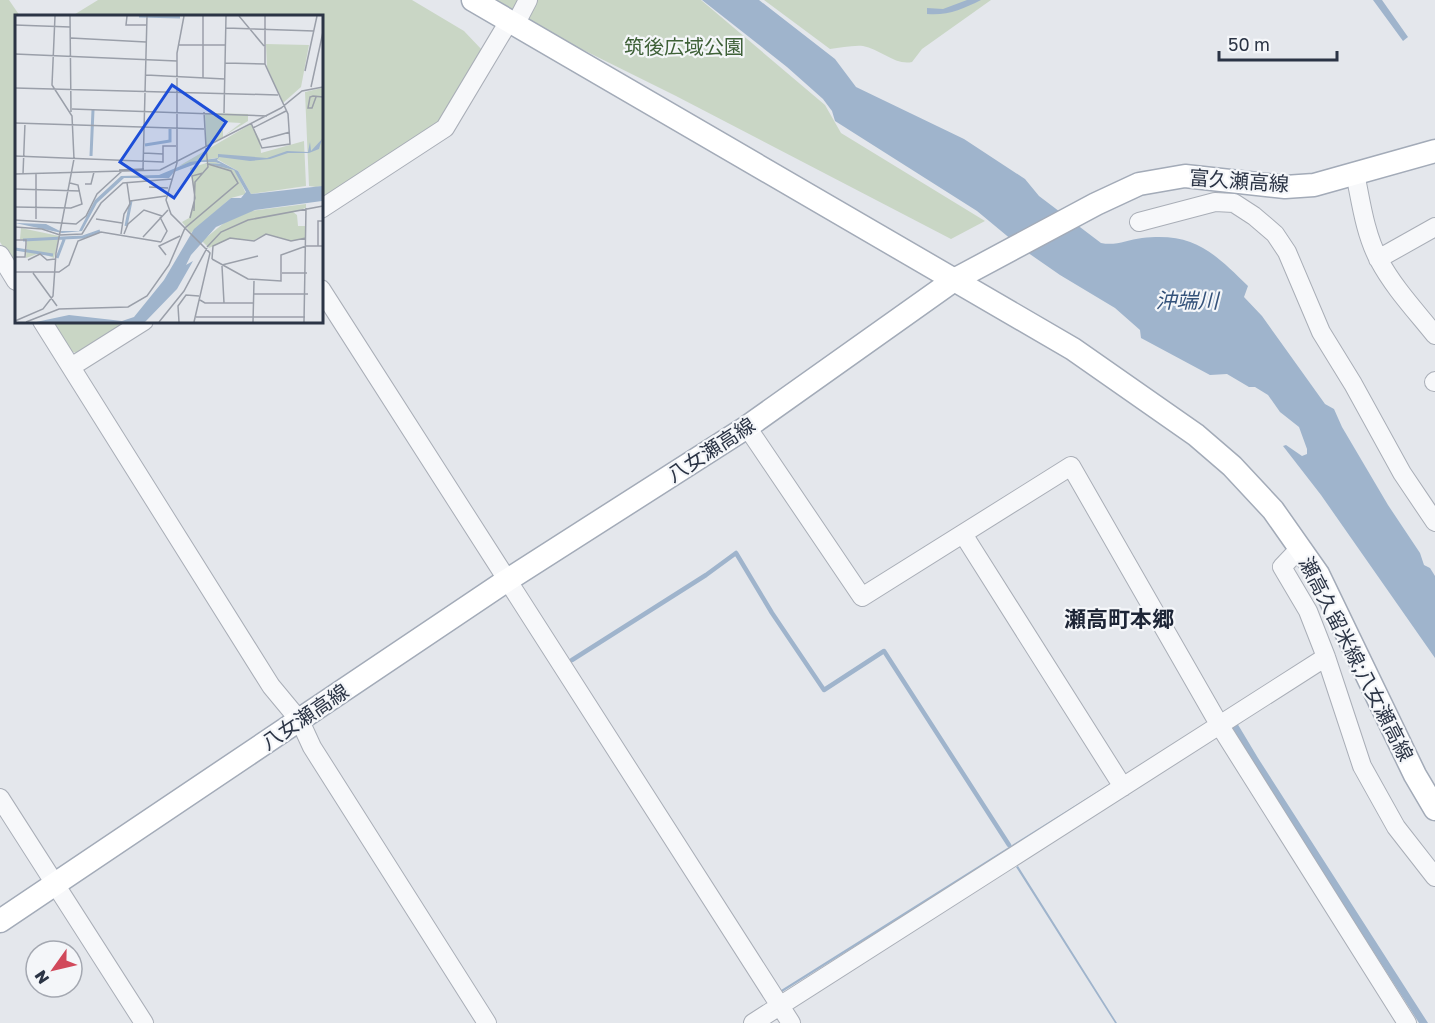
<svg xmlns="http://www.w3.org/2000/svg" width="1435" height="1023" font-family="'Golos Text','Noto Sans JP',sans-serif">
<style>
.green{fill:#c9d6c5}
.water{fill:#9fb4cc}
.lines{fill:none;stroke-linecap:round;stroke-linejoin:round}
.stream{stroke:#9fb4cc;stroke-width:4.5}
.minor-casing{stroke:#a9aeb7;stroke-width:20}
.major-casing{stroke:#a3abb8;stroke-width:25}
.minor{stroke:#f7f8fa;stroke-width:18}
.major{stroke:#fff;stroke-width:22}
.labels{text-anchor:middle;stroke-width:4.5;stroke-linejoin:round;paint-order:stroke}
.park-label{font-size:20px;fill:#3f6138;stroke:#f4f6f9}
.street-label{font-size:20px;fill:#2b3445;stroke:#f4f6f9}
.water-label{font-size:21px;font-style:italic;fill:#34527a;stroke:#f4f6f9}
.quarter-label{font-size:22px;font-weight:bold;fill:#1d2536;stroke:#f4f6f9}
.inset-river{fill:none;stroke:#9fb4cc;stroke-width:3}
.inset-road{fill:none;stroke:#9a9fa9;stroke-width:1.5}
.view{fill:#1d4ed8;fill-opacity:0.15;stroke:#1d4ed8;stroke-width:3}
.inset-edge{fill:none;stroke:#2b3445;stroke-width:3}
</style>
<rect width="100%" height="100%" fill="#e4e7ec"/>
<path class="green" d="M 0,0 L 9,0 L 20,16 L 16,16 L 16,268 L 0,242 Z
M 98,0 L 412,0 L 464,31 L 483,51 L 437,125 L 321,200 L 321,16 L 72,16 Z
M 497,0 L 701,0 L 825,105 L 841,133 L 985,221 L 951,239 L 676,96 L 547,32 Z
M 764,0 L 991,0 L 922,49 L 912,62 C 896,66 880,49 863,46 C 853,45 840,48 830,49 Z
M 50,321 L 132,321 L 77,353 L 69,351 Z"/>
<path class="water" d="M 702,0 L 759,0 L 835,59 L 856,87 L 964,139 L 1025,179 L 1039,196 L 1101,243 C 1116,246 1127,240 1142,238 C 1194,232 1213,252 1248,286 L 1244,297 L 1262,316 L 1325,404 L 1334,409 L 1342,427 L 1388,505 L 1420,553 L 1424,565 L 1430,568 L 1435,576 L 1435,658 L 1321,495 L 1283,446 L 1286,445 L 1302,456 L 1307,454 L 1307,449 L 1299,427 L 1280,412 L 1268,395 L 1255,387 L 1249,387 L 1227,374 L 1210,375 L 1141,338 L 1140,330 L 1115,308 L 1060,275 L 1024,250 L 977,211 L 835,121 L 832,111 L 823,99 L 787,67 Z
M 967,0 L 981,0 C 963,9 947,16 927,14 L 927,8 L 943,9 Z
M 1373,0 L 1382,0 L 1408,37 L 1403,41 Z
M 1237,723 L 1258,758 L 1428,1023 L 1419,1023 L 1231,729 Z
M 1111,783 L 1112,785 L 779,994 L 778,992 Z
M 1018,866 L 1117,1023 L 1115,1023 L 1016,867 Z"/>
<g class="lines">
<path class="stream" d="M 572,660 L 706,575 L 736,553 L 772,613 L 824,690 L 884,651 L 1009,845"/>
<defs>
<path id="minor" d="M 515,25 L 528,0
M 1355,173 C 1361,202 1365,234 1379,260 C 1394,288 1415,310 1435,335
M 321,209 L 445,128 L 509,21
M 1139,222 L 1215,202 L 1234,203 L 1254,216 L 1275,234 L 1287,252 L 1321,332 L 1353,384 L 1402,473 L 1435,522
M 0,255 L 16,281
M 1378,259 L 1435,227
M 321,289 L 791,1023
M 42,321 L 271,686 L 300,721 L 312,747 L 487,1023
M 71,367 L 144,321
M 1434,382 L 1435,381
M 747,427 L 862,597 L 1071,466 L 1220,726 L 1407,1023
M 963,534 L 1123,787
M 1300,548 L 1282,567 L 1308,611 L 1326,657 L 1362,766 L 1396,827 L 1435,877
M 0,798 L 144,1023
M 753,1023 L 1326,657"/>
<path id="major" d="M 473,0 L 1073,349 L 1196,435 L 1232,466 L 1273,510 L 1318,574 L 1415,775 L 1435,809
M 0,921 L 506,581 L 747,427 L 954,280 L 1096,204 L 1139,184 L 1185,176 L 1285,187 L 1314,185 L 1435,151"/>
</defs>
<use href="#minor" class="minor-casing"/>
<use href="#major" class="major-casing"/>
<use href="#minor" class="minor"/>
<use href="#major" class="major"/>
</g>
<g class="labels">
<g class="park-label">
<text x="684" y="54">筑後広域公園</text>
</g>
<g class="street-label">
<text transform="translate(1239 181) rotate(4)" y="7">富久瀬高線</text>
<text transform="translate(711 450) rotate(-33)" y="7">八女瀬高線</text>
<text transform="translate(1356 659) rotate(63)" y="7">瀬高久留米線;八女瀬高線</text>
<text transform="translate(305 717) rotate(-34)" y="7">八女瀬高線</text>
</g>
<g class="water-label">
<text x="1187" y="308">沖端川</text>
</g>
<g class="quarter-label">
<text x="1119" y="627">瀬高町本郷</text>
</g>
</g>
<g transform="translate(15 15)">
<rect width="308" height="308" fill="#e4e7ec"/>
<path d="M 251,29 L 294,30 L 286,72 L 268,88 L 252,52 ZM 307,73 L 307,171 L 301,172 L 294,171 L 290,77 ZM 190,98 L 233,99 L 233,106 L 209,121 L 226,108 L 208,107 L 208,122 L 191,131 ZM 236,109 L 245,125 L 246,138 L 289,126 L 291,171 L 236,179 L 223,156 L 200,143 L 164,151 ZM 198,146 L 221,156 L 231,179 L 216,183 L 176,218 L 167,207 L 174,203 L 180,183 L 175,153 ZM 291,189 L 291,193 L 278,197 L 282,200 L 283,211 L 290,211 L 291,223 L 277,226 L 251,219 L 239,225 L 214,224 L 194,233 L 187,226 L 209,208 L 236,196 ZM 6,213 L 44,221 L 39,243 L 25,238 L 11,243 L 12,225 L 5,224 Z" fill="#c9d6c5"/>
<path d="M 307,124 L 304,134 L 294,138 L 273,138 L 255,144 L 235,146 L 204,142 L 202,145 L 223,156 L 236,179 L 307,171 L 307,186 L 240,195 L 201,212 L 176,240 L 171,250 L 178,246 L 162,274 L 130,307 L 21,307 L 54,300 L 107,306 L 119,302 L 149,265 L 179,214 L 216,183 L 226,183 L 231,177 L 219,155 L 190,148 L 206,149 L 200,147 L 186,147 L 159,157 L 154,163 L 109,163 L 82,188 L 67,216 L 47,218 L 0,208 L 31,209 L 45,216 L 64,216 L 80,185 L 106,161 L 144,160 L 175,147 L 203,143 L 203,139 L 252,143 L 272,136 L 293,137 L 295,127 L 296,136 Z" fill="#9fb4cc"/>
<path class="inset-river" d="M 124,1 L 165,2M 130,130 L 155,126 L 155,114M 76,141 L 78,95M 111,211 L 116,186M 8,225 L 68,222 L 85,216M 0,234 L 38,240M 42,243 L 50,222"/>
<path class="inset-road" d="M 55,1 L 56,97M 112,1 L 111,10 L 132,10M 169,1 L 162,38 L 162,148 L 151,185 L 156,199 L 195,238 L 179,307M 188,1 L 188,64M 224,1 L 249,31M 0,10 L 55,12M 211,13 L 299,16M 56,23 L 131,27M 163,30 L 211,30M 0,39 L 162,46M 210,48 L 250,49M 290,56 L 302,1M 131,60 L 210,64M 296,72 L 308,17M 0,73 L 263,80M 301,82 L 297,93 L 293,93 L 295,82 L 298,81 L 308,82M 57,94 L 252,101M 189,97 L 191,132M 209,98 L 211,1M 0,108 L 189,114M 236,108 L 247,133 L 275,129 L 273,99 L 250,49 L 250,1M 238,113 L 271,96M 246,125 L 275,117M 129,138 L 148,139M 0,141 L 148,147 L 148,131 L 161,131M 128,154 L 132,1M 104,155 L 129,154M 0,159 L 145,155 L 266,93 L 287,76 L 308,72M 8,159 L 10,108M 70,169 L 76,169 L 79,157M 134,172 L 153,173M 0,174 L 65,176M 115,186 L 151,181M 0,192 L 56,193 L 67,189 L 63,170 L 55,168M 179,196 L 180,167 L 193,152 L 191,133M 145,202 L 152,216 L 146,227M 175,203 L 180,183 L 177,161 L 188,158M 21,204 L 21,159M 81,204 L 107,208M 0,205 L 61,209 L 71,201 L 82,179 L 107,156M 0,212 L 27,214 L 45,220 L 67,219 L 86,188 L 108,168 L 157,164M 106,219 L 109,199 L 115,189 L 112,168M 109,219 L 113,209 L 129,195 L 147,201M 128,222 L 153,195M 0,225 L 11,225 L 11,229 L 10,242 L 0,242M 303,231 L 303,206 L 308,206M 192,232 L 206,217 L 233,205 L 308,191M 151,240 L 144,231 L 165,221M 197,244 L 233,264 L 266,266 L 266,240 L 291,231 L 308,231M 197,244 L 198,231 L 215,223 L 239,226 L 251,219 L 276,226 L 291,223M 13,245 L 25,239 L 32,245 L 40,244M 207,250 L 243,241M 207,251 L 209,288M 0,257 L 44,257 L 54,250 L 63,226 L 86,217 L 146,227M 18,258 L 42,291M 267,258 L 292,258M 239,279 L 293,279M 185,285 L 190,288 L 238,288M 181,302 L 290,302M 0,306 L 28,294 L 38,281 L 41,238 L 59,144 L 57,101 L 37,70 L 40,1M 11,307 L 44,294 L 113,292 L 132,281 L 154,250 L 170,213 L 223,168 L 216,156 L 193,149M 144,307 L 169,276 L 192,233M 164,307 L 163,291 L 171,280 L 184,281M 238,307 L 239,266M 289,307 L 291,193"/>
<path class="view" d="M 157,70 L 211,107 L 159,183 L 105,147 Z"/>
<rect width="308" height="308" class="inset-edge"/>
</g>
<g transform="translate(54 969) rotate(236)"><circle r="28" fill="#f4f6f9" stroke="#a4a8b1" stroke-width="1.5"/>
<path d="M0-4.5L10 22L0 15L-10 22Z" fill="#d1495b"/>
<text y="-9" font-size="16" font-weight="bold" text-anchor="middle" fill="#2b3445">N</text>
</g>
<path d="M1219 51v9h118v-9" fill="none" stroke="#2b3445" stroke-width="3"/>
<text x="1228" y="51" font-size="18" fill="#2b3445" stroke="#f4f6f9" stroke-width="4.5" paint-order="stroke">50 m</text>
</svg>
